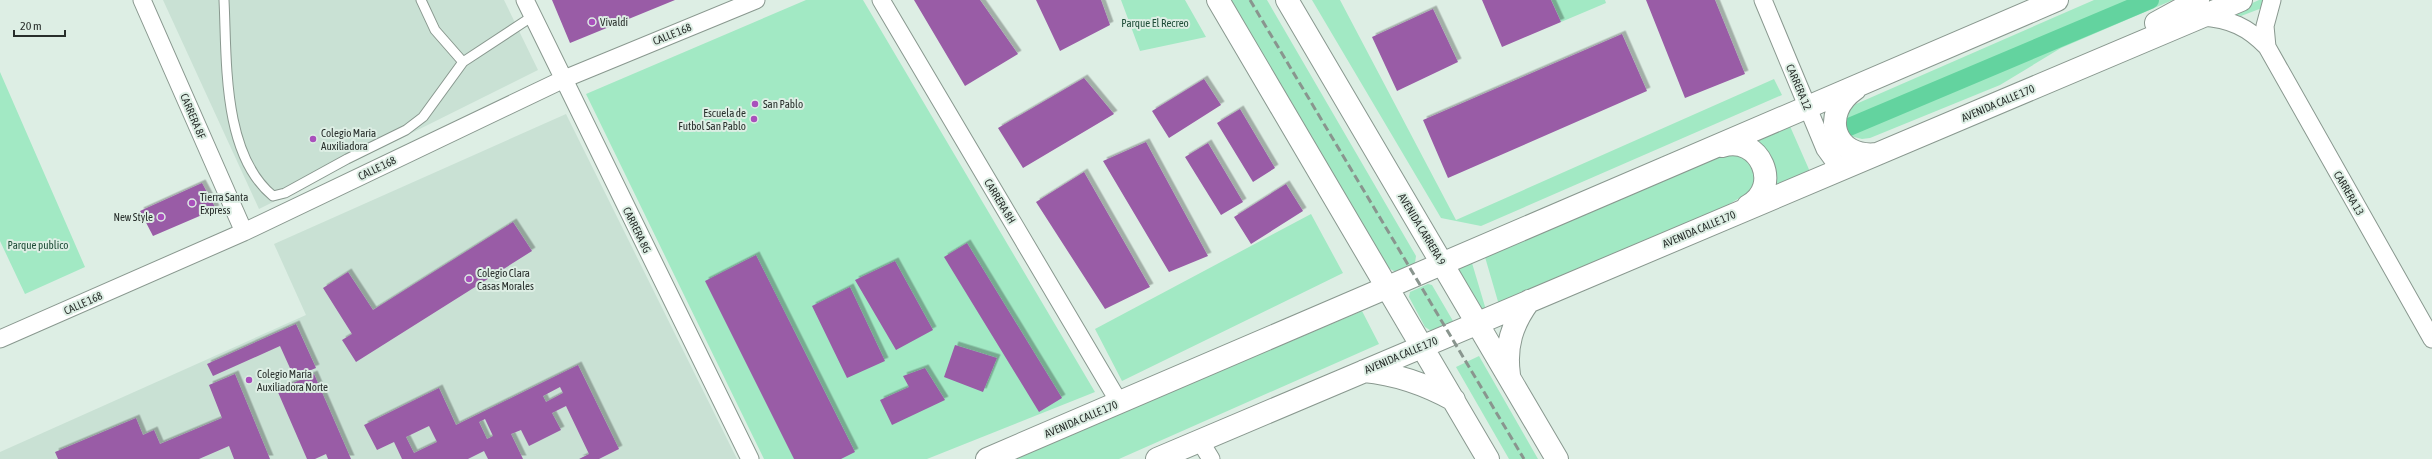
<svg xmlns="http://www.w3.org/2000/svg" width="2432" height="459" font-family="'Asap Condensed',sans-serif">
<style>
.built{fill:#c9e1d4}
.green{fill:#a2e9c4}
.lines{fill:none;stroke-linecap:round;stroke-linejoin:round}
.canal{stroke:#63d39f;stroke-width:18}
.building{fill:#995ca6;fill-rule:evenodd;filter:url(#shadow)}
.service-casing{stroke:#89988f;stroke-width:11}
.minor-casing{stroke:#89988f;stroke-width:19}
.primary-casing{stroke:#89988f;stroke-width:24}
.service{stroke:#fff;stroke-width:9}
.minor{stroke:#fff;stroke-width:17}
.primary{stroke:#fff;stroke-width:22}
.rail{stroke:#89958e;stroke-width:3;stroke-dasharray:8 4;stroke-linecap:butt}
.poi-dot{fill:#a950bc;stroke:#ddeee4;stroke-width:1.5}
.labels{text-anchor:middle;stroke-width:4;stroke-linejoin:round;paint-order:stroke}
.poi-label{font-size:11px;fill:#282e2b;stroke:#ddeee4;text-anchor:start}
.park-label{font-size:11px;fill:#1f4d38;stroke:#ddeee4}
.street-label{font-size:11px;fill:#282e2b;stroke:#ddeee4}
</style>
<defs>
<filter id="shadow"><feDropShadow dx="3.5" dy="-3.5" stdDeviation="0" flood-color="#0004"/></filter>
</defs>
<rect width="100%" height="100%" fill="#ddeee4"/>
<path class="built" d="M 163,0 L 504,0 L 538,70 L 259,209 Z
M 566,114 L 737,459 L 0,459 L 0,452 L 306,315 L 274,244 Z"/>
<path class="green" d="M 806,0 L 863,0 L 1095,392 L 927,459 L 764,459 L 586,94 Z
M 1121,0 L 1185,0 L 1206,37 L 1140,51 Z
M 1230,0 L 1267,0 L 1416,256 L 1415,263 L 1396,272 L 1388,268 Z
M 1312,0 L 1340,0 L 1456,220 L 1774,79 L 1782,95 L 1481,226 L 1441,218 Z
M 1551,0 L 1605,0 L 1606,3 L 1561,22 Z
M 2094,0 L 2173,0 L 2061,48 L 2000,85 L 1870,138 L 1862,139 L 1846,135 L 1844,114 L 1856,104 Z
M 2259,0 L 2265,0 L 2262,8 L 2241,16 L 2230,13 Z
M 0,72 L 85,267 L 25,294 L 0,241 Z
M 1789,124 L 1811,174 L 1777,189 C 1778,166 1771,154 1754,139 Z
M 1732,151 L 1749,157 L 1758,187 L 1726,206 L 1499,305 L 1485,257 Z
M 1311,214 L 1343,273 L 1122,381 L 1095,329 Z
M 1472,263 L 1486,310 L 1482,312 L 1457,273 L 1460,268 Z
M 1428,284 L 1432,285 L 1453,321 L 1433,332 L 1425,327 L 1409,297 L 1410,292 Z
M 1362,311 L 1379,344 L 1119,459 L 1012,459 Z
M 1479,356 L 1538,459 L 1509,459 L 1456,367 Z"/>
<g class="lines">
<path class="canal" d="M 1849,127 L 2150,0"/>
</g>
<path class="building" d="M 552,0 L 675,0 L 570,43 Z
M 914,0 L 980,0 L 1018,54 L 965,86 Z
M 1036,0 L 1101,0 L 1110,25 L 1060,51 Z
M 1482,0 L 1551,0 L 1561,22 L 1502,47 Z
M 1646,0 L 1715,0 L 1745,74 L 1685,98 Z
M 1433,9 L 1458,62 L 1397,91 L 1372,37 Z
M 1622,34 L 1647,91 L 1448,178 L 1423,120 Z
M 1084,78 L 1114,114 L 1023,168 L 998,128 Z
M 1204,79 L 1221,105 L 1169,138 L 1152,111 Z
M 1240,109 L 1275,168 L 1253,182 L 1217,123 Z
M 1146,142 L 1208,256 L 1169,272 L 1103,161 Z
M 1208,143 L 1243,202 L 1221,215 L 1185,157 Z
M 1084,172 L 1150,287 L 1105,309 L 1036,202 Z
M 202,183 L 216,209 L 153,236 L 140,211 Z
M 1286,184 L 1303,211 L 1251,244 L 1234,217 Z
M 513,222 L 532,251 L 356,362 L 342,340 L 352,334 L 323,288 L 348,272 L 373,310 Z
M 967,243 L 1062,398 L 1039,412 L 944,257 Z
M 756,255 L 855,452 L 841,459 L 794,459 L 705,281 Z
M 895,261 L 933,330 L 896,350 L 855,280 Z
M 850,287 L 885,361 L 847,378 L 812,306 Z
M 296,324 L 316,368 L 294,377 L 280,346 L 213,376 L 207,364 Z
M 955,345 L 997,358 L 983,392 L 944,377 Z
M 578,365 L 619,449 L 599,459 L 579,459 L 589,454 L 566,406 L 552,413 L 561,430 L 529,446 L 521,430 L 511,434 L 523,459 L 488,459 L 484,451 L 468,459 L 402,459 L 394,442 L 377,450 L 364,425 L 439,388 L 456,425 ZM 560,387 L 563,393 L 546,402 L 543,396 ZM 485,419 L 493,436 L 487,439 L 479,422 ZM 429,426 L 437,442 L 414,453 L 406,437 Z
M 925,368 L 945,400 L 892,425 L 880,400 L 909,387 L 903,376 Z
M 235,374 L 270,459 L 234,459 L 229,446 L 199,459 L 58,459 L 55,452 L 136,418 L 143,435 L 154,430 L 160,444 L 222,418 L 209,385 Z
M 314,374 L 351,459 L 328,459 L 326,454 L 315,459 L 307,459 L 277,390 Z"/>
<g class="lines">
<defs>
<path id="service" d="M 224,0 C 227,60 222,154 273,196 L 285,193 L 347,159 L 406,130 L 423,117 L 463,62 L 533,16
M 421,0 L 435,30 L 463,62"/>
<path id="minor" d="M 142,0 L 244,232
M 525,0 L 750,459
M 881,0 L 1119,402
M 1763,0 L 1825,149 L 1833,160 L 1843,168
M 2202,17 C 2230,19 2248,27 2267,47 L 2432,339
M 2267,47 L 2265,26 L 2272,0
M 0,339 L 244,232 L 564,79 L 756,0
M 1200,441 L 1211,459"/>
<path id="primary" d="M 1218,0 L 1488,459
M 1287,0 L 1557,459
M 2156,23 L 2198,0
M 1855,89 C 1820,113 1833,159 1877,154
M 1722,146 C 1760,134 1783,187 1748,206
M 1364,371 C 1397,374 1425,384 1454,400
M 1509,375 C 1505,346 1512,324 1529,301
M 987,459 L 2057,0
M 1157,459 L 2241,0"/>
</defs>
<use href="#service" class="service-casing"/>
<use href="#minor" class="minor-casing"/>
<use href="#primary" class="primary-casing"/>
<use href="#service" class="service"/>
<use href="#minor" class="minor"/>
<use href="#primary" class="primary"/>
<path class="rail" d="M 1250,0 L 1524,459"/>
</g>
<g class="poi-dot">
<circle cx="592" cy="22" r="4"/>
<circle cx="755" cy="104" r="4"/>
<circle cx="754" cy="119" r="4"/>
<circle cx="313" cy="139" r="4"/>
<circle cx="192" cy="203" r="4"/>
<circle cx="161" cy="217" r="4"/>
<circle cx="469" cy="279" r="4"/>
<circle cx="249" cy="380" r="4"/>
</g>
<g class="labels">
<g class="poi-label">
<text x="600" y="26">Vivaldi</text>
<text x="763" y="108">San Pablo</text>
<text x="746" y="117" text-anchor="end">Escuela de<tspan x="746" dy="13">Futbol San Pablo</tspan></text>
<text x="321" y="137">Colegio Maria<tspan x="321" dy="13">Auxiliadora</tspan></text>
<text x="200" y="201">Tierra Santa<tspan x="200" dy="13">Express</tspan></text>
<text x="153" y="221" text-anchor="end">New Style</text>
<text x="477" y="277">Colegio Clara<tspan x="477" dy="13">Casas Morales</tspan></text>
<text x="257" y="378">Colegio María<tspan x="257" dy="13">Auxiliadora Norte</tspan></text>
</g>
<g class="park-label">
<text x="1155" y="27">Parque El Recreo</text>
<text x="38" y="249">Parque publico</text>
</g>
<g class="street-label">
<text transform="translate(672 34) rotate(-22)" y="4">CALLE 168</text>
<text transform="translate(1799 87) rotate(67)" y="4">CARRERA 12</text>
<text transform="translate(1998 103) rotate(-23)" y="4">AVENIDA CALLE 170</text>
<text transform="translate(193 116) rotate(67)" y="4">CARRERA 8F</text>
<text transform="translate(377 168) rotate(-26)" y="4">CALLE 168</text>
<text transform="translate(2349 193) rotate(60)" y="4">CARRERA 13</text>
<text transform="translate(1000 201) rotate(59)" y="4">CARRERA 8H</text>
<text transform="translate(1422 229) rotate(59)" y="4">AVENIDA CARRERA 9</text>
<text transform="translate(1699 229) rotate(-23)" y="4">AVENIDA CALLE 170</text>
<text transform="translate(637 230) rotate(64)" y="4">CARRERA 8G</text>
<text transform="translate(83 303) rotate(-24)" y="4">CALLE 168</text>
<text transform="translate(1401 355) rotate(-23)" y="4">AVENIDA CALLE 170</text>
<text transform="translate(1081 419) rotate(-23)" y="4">AVENIDA CALLE 170</text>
</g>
</g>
<path d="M14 30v6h51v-6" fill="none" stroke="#282e2b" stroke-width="2"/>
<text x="20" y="30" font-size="12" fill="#282e2b" stroke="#ddeee4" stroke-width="3" paint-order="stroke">20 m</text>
</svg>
